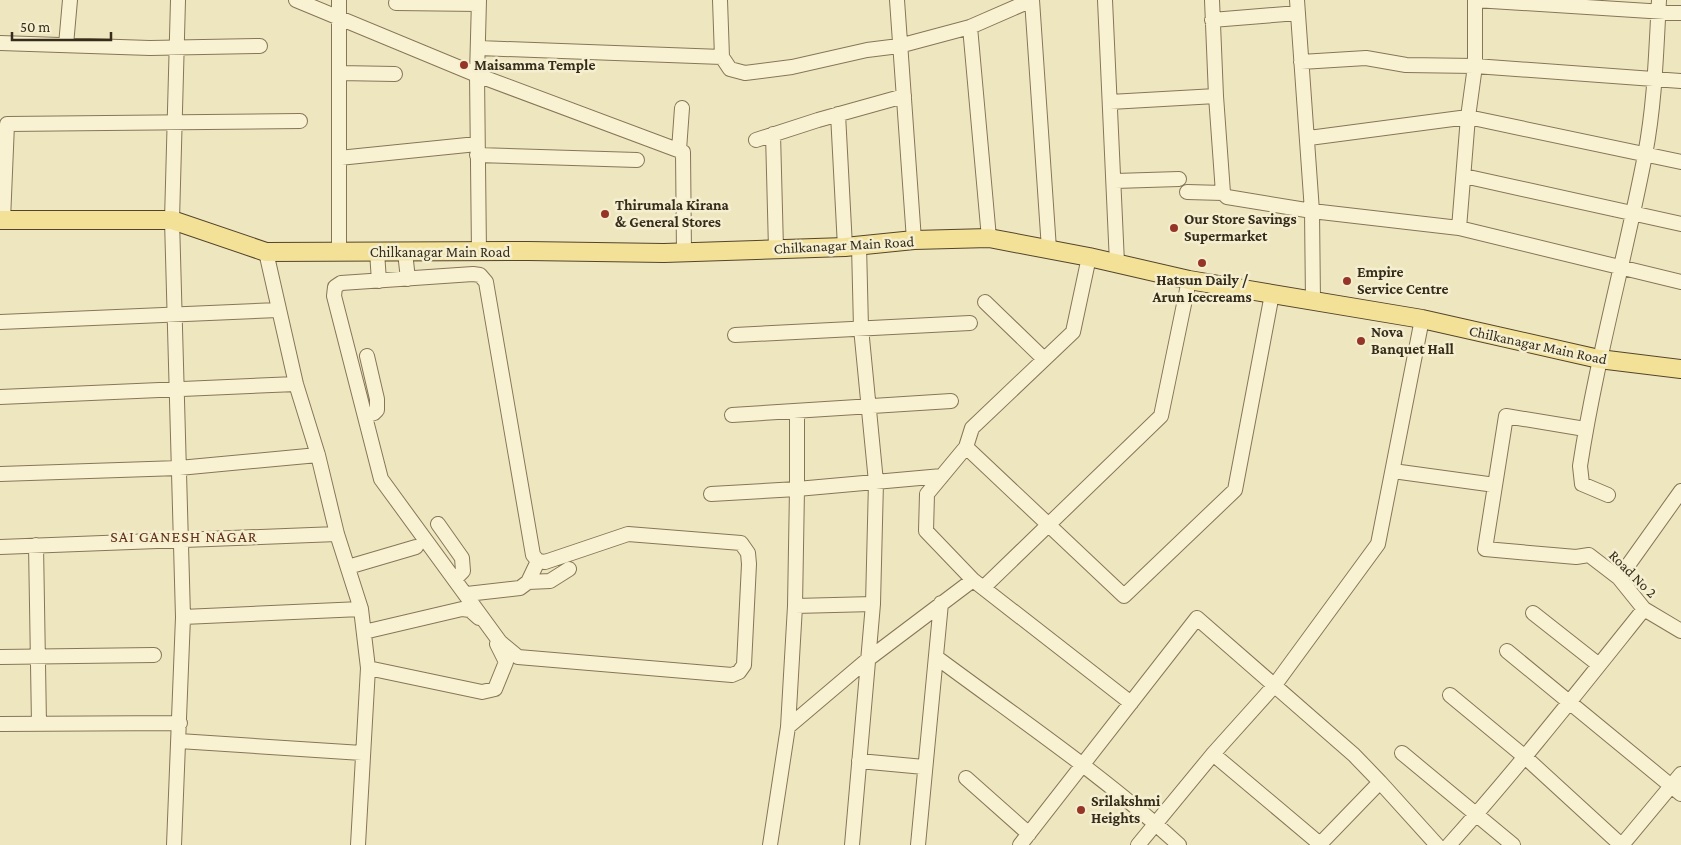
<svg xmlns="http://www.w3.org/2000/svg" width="1681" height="845" font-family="'Crimson Pro',serif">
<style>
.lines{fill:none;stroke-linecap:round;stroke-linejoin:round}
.minor-casing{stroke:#867658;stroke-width:16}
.major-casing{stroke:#54442c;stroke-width:20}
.minor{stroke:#f9f2d2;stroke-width:14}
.major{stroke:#f2e196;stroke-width:18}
.poi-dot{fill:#953528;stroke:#f5efcf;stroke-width:2}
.labels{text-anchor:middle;stroke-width:5;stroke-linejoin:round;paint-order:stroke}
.poi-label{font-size:15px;font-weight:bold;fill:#362c1c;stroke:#f5efcf;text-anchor:start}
.street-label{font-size:15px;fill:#362c1c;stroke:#f5efcf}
.neighbourhood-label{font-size:16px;letter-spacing:1px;fill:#62331c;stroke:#f5efcf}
</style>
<rect width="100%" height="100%" fill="#eee6bf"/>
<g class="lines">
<defs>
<path id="minor" d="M 296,0 L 477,75 L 683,152 L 684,253
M 339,0 L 339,252
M 720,0 L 722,57 L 730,69 L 745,73 L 792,67 L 867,50 L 899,46 L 970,27 L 1032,0
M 897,0 L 914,240
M 1032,0 L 1049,249
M 1105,0 L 1117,263
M 1212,0 L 1216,96 L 1223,193 L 1227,197 L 1312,211 L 1459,228 L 1681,282
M 1297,0 L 1312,211 L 1313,301
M 1475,0 L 1681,13
M 396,3 L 479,4
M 1212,20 L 1298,13
M 970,27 L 989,238
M 0,43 L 150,48 L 260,46
M 66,45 L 70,0
M 479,48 L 722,57
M 1301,62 L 1366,58 L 1406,65 L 1475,66 L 1681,81
M 339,73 L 395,74
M 1110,102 L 1216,96
M 838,114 L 845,247
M 773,134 L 776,249
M 1309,138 L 1468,117 L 1681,162
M 756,140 L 818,120 L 904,96
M 679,150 L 682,108
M 477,155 L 637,160
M 339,158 L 477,144
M 1464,176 L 1681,224
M 1115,181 L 1179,179
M 1187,192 L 1223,193
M 3,220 L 7,124 L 300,121
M 1459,228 L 1468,117 L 1475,66 L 1475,0
M 266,252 L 296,384 L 318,455 L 337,534 L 361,609 L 368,668 L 358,845
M 377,252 L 379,281
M 405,252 L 408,279
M 479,253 L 477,75 L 479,0
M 1089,257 L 1073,332 L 972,428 L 966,447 L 927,494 L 926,531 L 973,580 L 1131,703
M 473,274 L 480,275 L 486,282 L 533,555 L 538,561 L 545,562 L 628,534 L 741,543 L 748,553 L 749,564 L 744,665 L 739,672 L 732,675 L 518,657 L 500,642 L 381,479 L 334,296 L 335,287 L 341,283 Z
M 985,302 L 1044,359
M 0,322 L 278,310
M 735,335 L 970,323
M 0,397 L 296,384
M 732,415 L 951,401
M 365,416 L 374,413 L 377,410 L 377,399 L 367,356
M 1585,429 L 1506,416 L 1485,549 L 1576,557 L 1589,555 L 1619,578 L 1644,609 L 1681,631
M 966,447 L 1124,596 L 1235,490 L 1272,294
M 1393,471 L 1495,485
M 0,474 L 179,468 L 318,455
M 711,494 L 797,489 L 797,411
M 1608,495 L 1582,484 L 1580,466 C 1596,361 1625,259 1645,155 C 1655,102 1656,53 1659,0
M 438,524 L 462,558 L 463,571 L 455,579
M 36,545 L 39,724
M 0,547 L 337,534
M 348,567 L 416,547
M 1619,578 L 1681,491
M 528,582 L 550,581 L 569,569
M 983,588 L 1161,416 L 1189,280
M 467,594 L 520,588 L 528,582 L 538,561
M 795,606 L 873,604
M 1533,613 L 1599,665
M 183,617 L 361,609
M 364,632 L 462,609 L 470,610 L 479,618
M 1507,651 L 1681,794
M 0,657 L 154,655
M 936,657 C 1018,718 1104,776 1179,845
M 368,668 L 482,692 L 495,689 L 506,662 L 497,644
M 1450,695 L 1525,757 L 1621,845
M 0,724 L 180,723
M 788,727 L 867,660 L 973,580
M 179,741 L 362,753
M 1402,753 L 1513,845
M 1213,754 L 1320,844 L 1380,782 L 1437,845
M 859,761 L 924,767
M 966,778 L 1029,834
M 174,845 L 183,617 L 172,220 L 178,0
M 770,845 L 788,727 L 795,606 L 797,489 L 942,476
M 852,845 L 873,604 L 876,482 L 861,328 L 859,245
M 918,845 L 941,603
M 1020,845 L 1197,618 L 1354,755 L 1380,782
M 1138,845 L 1213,754 L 1274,686 L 1378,544 L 1422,319
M 1449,845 C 1517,769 1580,689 1644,609
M 1622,845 L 1681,774"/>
<path id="major" d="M 0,220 L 172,220 L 266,252 L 528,251 L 664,253 L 845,247 L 914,240 L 989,238 L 1089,257 L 1189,280 L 1422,319 L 1599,359 L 1681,369"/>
</defs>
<use href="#minor" class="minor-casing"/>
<use href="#major" class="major-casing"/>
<use href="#minor" class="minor"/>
<use href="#major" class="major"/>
</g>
<g class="poi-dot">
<circle cx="464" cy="65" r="5"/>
<circle cx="605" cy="214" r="5"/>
<circle cx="1174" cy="228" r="5"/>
<circle cx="1202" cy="263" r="5"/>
<circle cx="1347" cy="281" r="5"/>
<circle cx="1361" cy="341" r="5"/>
<circle cx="1081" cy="810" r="5"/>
</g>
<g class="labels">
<g class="poi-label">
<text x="474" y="70">Maisamma Temple</text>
<text x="615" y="210">Thirumala Kirana<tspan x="615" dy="17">&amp; General Stores</tspan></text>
<text x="1184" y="224">Our Store Savings<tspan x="1184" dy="17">Supermarket</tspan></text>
<text x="1357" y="277">Empire<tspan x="1357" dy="17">Service Centre</tspan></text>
<text x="1202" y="285" text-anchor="middle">Hatsun Daily /<tspan x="1202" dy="17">Arun Icecreams</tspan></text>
<text x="1371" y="337">Nova<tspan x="1371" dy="17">Banquet Hall</tspan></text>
<text x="1091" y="806">Srilakshmi<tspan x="1091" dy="17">Heights</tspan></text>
</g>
<g class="street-label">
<text transform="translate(844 245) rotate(-3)" y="5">Chilkanagar Main Road</text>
<text x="440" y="257">Chilkanagar Main Road</text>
<text transform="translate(1538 345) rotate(12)" y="5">Chilkanagar Main Road</text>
<text transform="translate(1633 574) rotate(45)" y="5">Road No 2</text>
</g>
<g class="neighbourhood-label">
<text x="184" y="542">SAI GANESH NAGAR</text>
</g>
</g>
<path d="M12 32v8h99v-8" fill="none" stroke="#362c1c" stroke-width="2.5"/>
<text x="20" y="32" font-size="15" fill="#362c1c" stroke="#f5efcf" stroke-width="4" paint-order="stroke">50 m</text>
</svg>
